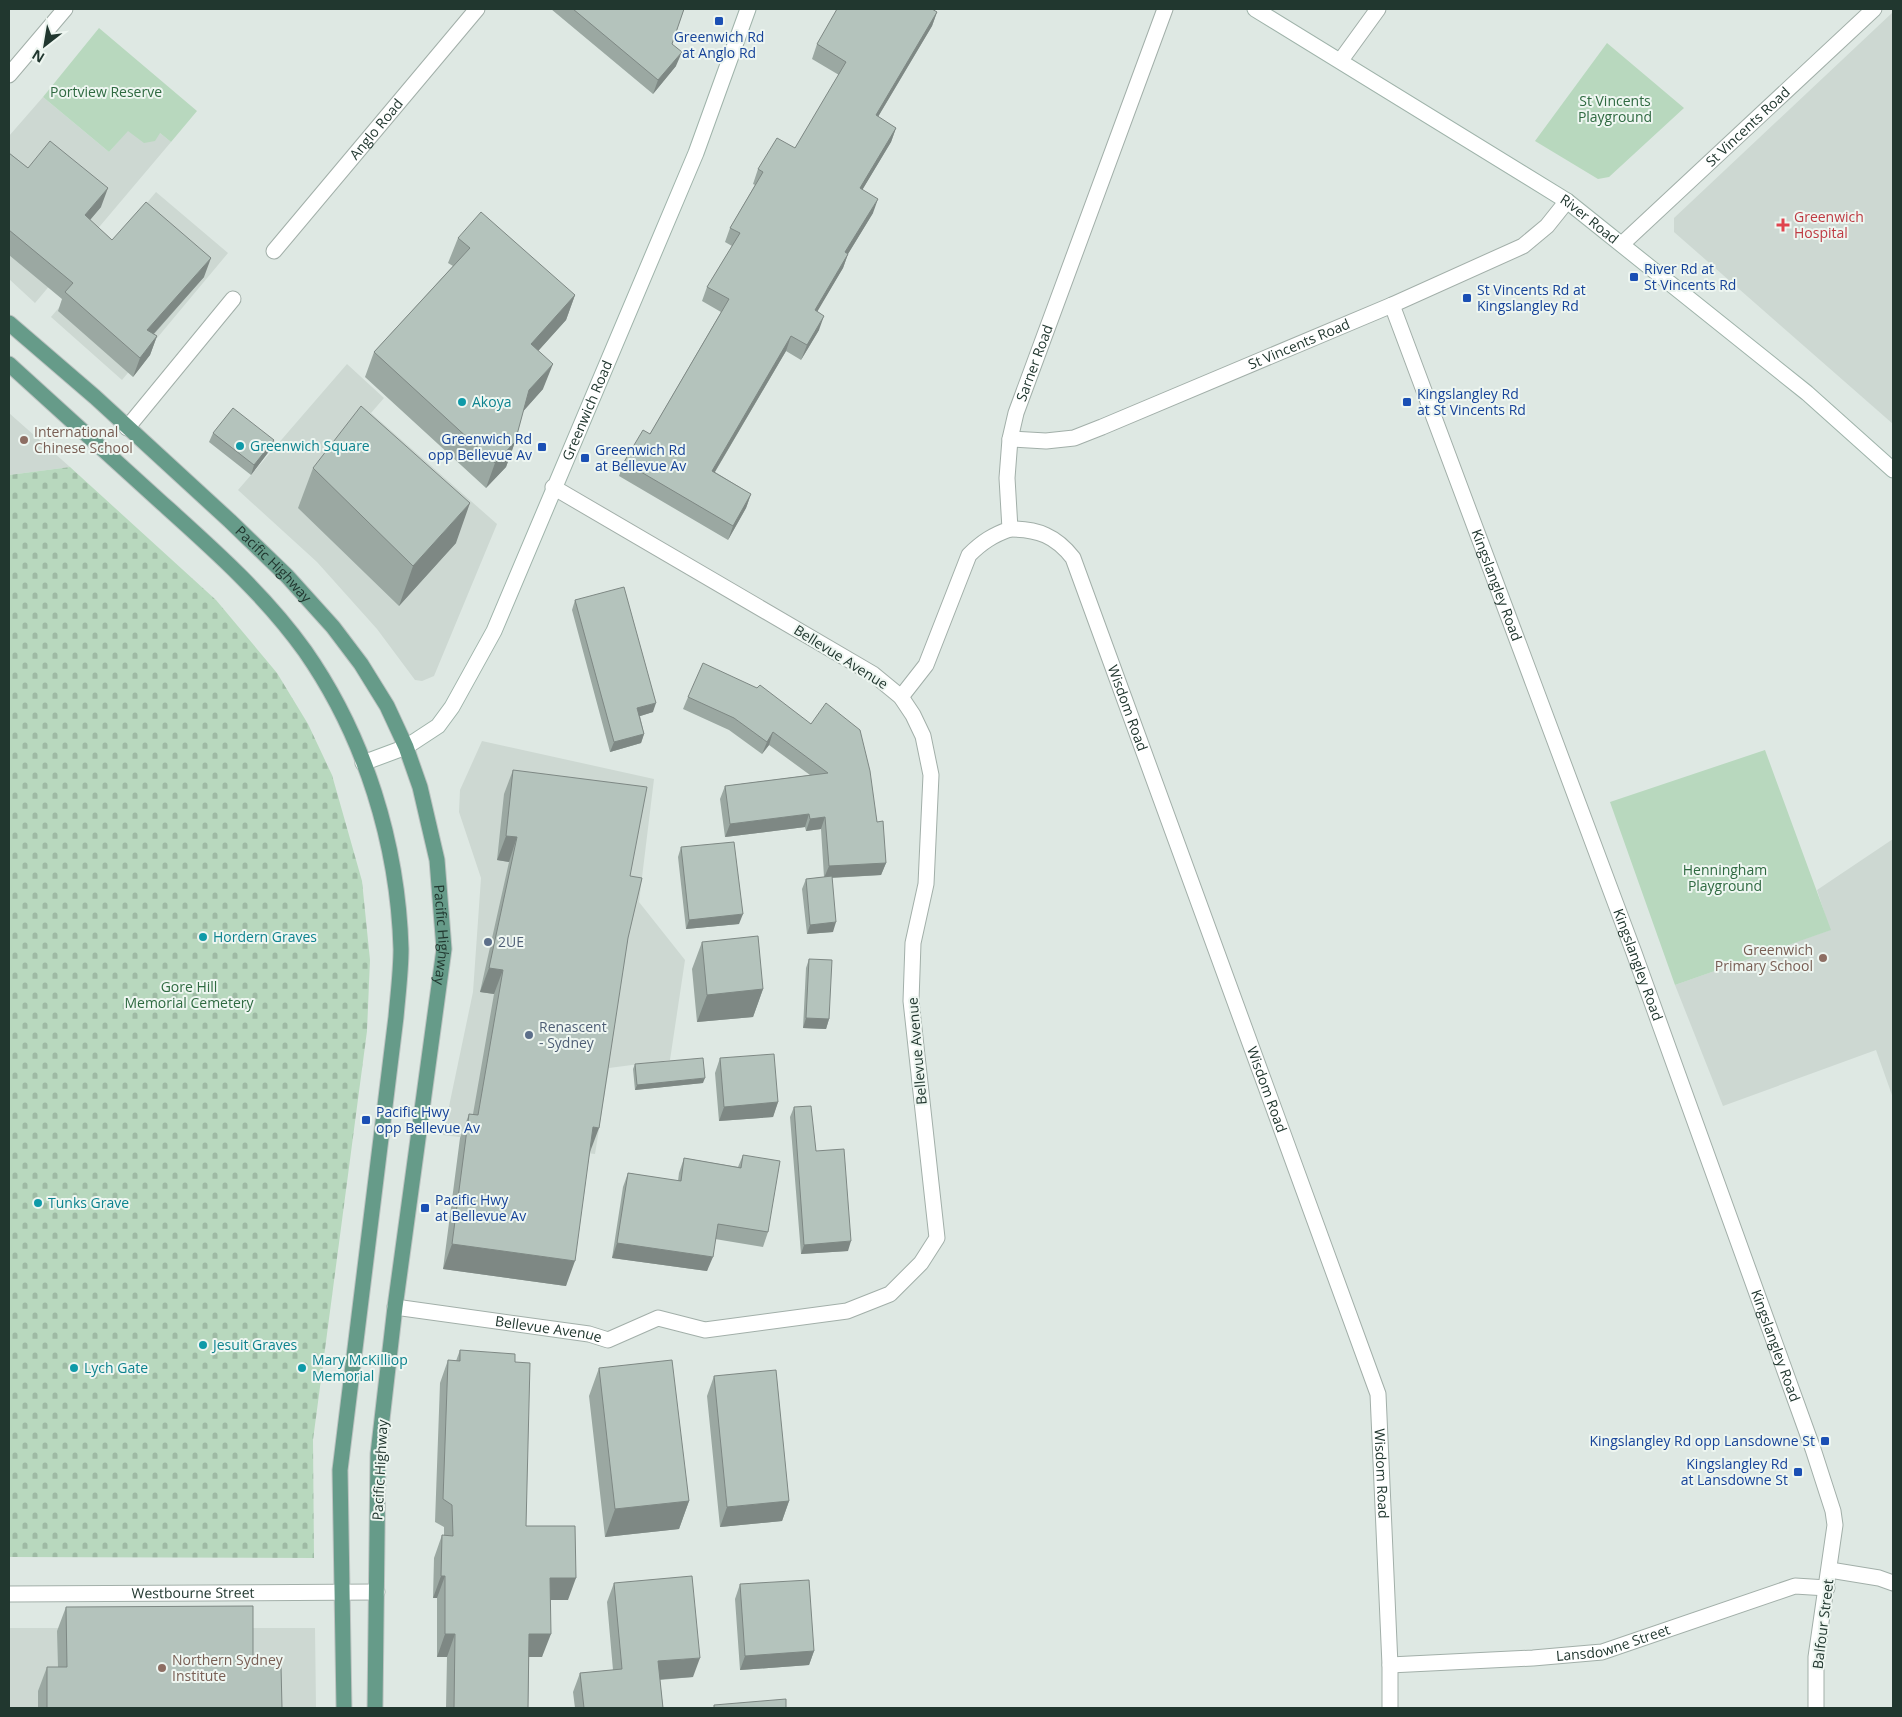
<svg xmlns="http://www.w3.org/2000/svg" width="1902" height="1717" font-family="'Open Sans',sans-serif">
<style>
.built{fill:#cdd8d2}
.cemetery{fill:url(#cemetery-stones)}
.park{fill:#b8d8be}
.lines{fill:none;stroke-linecap:round;stroke-linejoin:round}
.street-casing{stroke:#a2afa9;stroke-width:17}
.secondary-casing{stroke:#9fb3aa;stroke-width:17}
.primary-casing{stroke:#bcc3c1;stroke-width:17}
.street{stroke:#fff;stroke-width:15}
.secondary{stroke:#fff;stroke-width:15}
.primary{stroke:#669b89;stroke-width:15}
.wall{fill:#9ba8a2}
.shaded-wall{fill:#7e8884}
.building{fill:#b4c3bc;stroke:#7e8884}
.transit-dot{fill:#1a4fb4;stroke:#eef6f1;stroke-width:2}
.health-dot{fill:#e0444e;stroke:#eef6f1;stroke-width:2}
.culture-dot{fill:#0f9aa8;stroke:#eef6f1;stroke-width:2}
.education-dot{fill:#8d6e63;stroke:#eef6f1;stroke-width:2}
.service-dot{fill:#5c6f8a;stroke:#eef6f1;stroke-width:2}
.labels{text-anchor:middle;stroke-width:4;stroke-linejoin:round;paint-order:stroke}
.transit-label{font-size:14px;fill:#164399;stroke:#eef6f1;text-anchor:start}
.park-label{font-size:14px;fill:#2f6a41;stroke:#eef6f1}
.street-label{font-size:14px;fill:#21372f;stroke:#eef6f1}
.health-label{font-size:14px;fill:#be3a42;stroke:#eef6f1;text-anchor:start}
.culture-label{font-size:14px;fill:#0d838f;stroke:#eef6f1;text-anchor:start}
.education-label{font-size:14px;fill:#785e54;stroke:#eef6f1;text-anchor:start}
.service-label{font-size:14px;fill:#4e5e75;stroke:#eef6f1;text-anchor:start}
</style>
<defs>
<pattern id="cemetery-stones" width="16" height="16" patternUnits="userSpaceOnUse" patternTransform="scale(1.25)"><rect width="16" height="16" fill="#b8d8be"/><path d="M2 7V4a2 2 0 0 1 4 0v3zM10 15v-3a2 2 0 0 1 4 0v3z" fill="#9ebaa4"/></pattern>
</defs>
<rect width="100%" height="100%" fill="#dee8e3"/>
<path class="built" d="M 1893,12 L 1893,424 L 1674,232 L 1674,218 Z
M 43,97 L 109,152 L 128,130 L 160,133 L 171,142 L 35,303 L 9,279 L 9,136 Z
M 156,192 L 228,253 L 122,380 L 51,317 Z
M 347,364 L 384,398 L 371,413 L 497,524 L 434,676 L 422,681 L 415,680 L 377,629 L 317,562 L 238,490 Z
M 9,413 L 70,467 L 9,475 Z
M 482,741 L 654,779 L 639,902 L 685,960 L 670,1060 L 609,1068 L 595,1154 L 443,1135 L 473,992 L 481,878 L 459,812 L 460,790 Z
M 1893,839 L 1893,1098 L 1876,1050 L 1723,1106 L 1675,985 L 1830,930 L 1817,890 Z
M 9,1628 L 315,1628 L 316,1708 L 9,1708 Z"/>
<path class="cemetery" d="M 70,467 L 216,600 L 277,673 L 308,724 L 332,775 L 362,881 L 370,960 L 367,1031 L 313,1440 L 314,1558 L 9,1557 L 9,475 Z"/>
<path class="park" d="M 99,28 L 197,111 L 171,142 L 160,133 L 155,141 L 144,143 L 128,131 L 109,152 L 43,97 Z
M 1607,43 L 1684,108 L 1609,177 L 1598,179 L 1535,141 Z
M 1765,750 L 1831,930 L 1675,985 L 1610,802 Z"/>
<g class="lines">
<defs>
<g id="street">
<path d="M 1341,60 L 1378,9"/>
<path d="M 9,75 L 65,9"/>
<path id="s1" d="M 1622,244 L 1874,9"/>
<path id="s2" d="M 274,251 L 477,9"/>
<path id="s3" d="M 1392,305 L 1633,950 L 1813,1449 L 1833,1511 L 1835,1525 L 1816,1657 L 1816,1708"/>
<path d="M 127,428 L 233,299"/>
<path id="s4" d="M 1010,439 L 1046,441 L 1074,438 L 1102,427 L 1392,305 L 1523,246 L 1547,226 L 1567,201"/>
<path id="s5" d="M 1010,529 C 1038,529 1056,536 1073,558 L 1378,1394 L 1390,1665 L 1390,1708"/>
<path id="s6" d="M 901,697 L 926,665 L 969,555 C 982,542 993,535 1010,529 L 1007,478 L 1010,439 L 1016,413 L 1165,9"/>
<path id="s7" d="M 395,1307 L 589,1334 L 608,1340 L 658,1318 L 705,1330 L 847,1311 L 890,1294 L 921,1263 L 937,1238 L 911,1001 L 913,943 L 926,884 L 931,775 L 923,736 L 913,715 L 901,697 L 873,674 L 553,487"/>
<path d="M 1830,1570 L 1879,1578 L 1893,1583"/>
<path id="s8" d="M 9,1594 L 377,1592"/>
<path id="s9" d="M 1390,1665 L 1533,1658 L 1602,1652 L 1795,1586 L 1827,1588"/>
</g>
<g id="secondary">
<path id="s10" d="M 1255,9 L 1567,201 L 1807,393 L 1893,470"/>
<path id="s11" d="M 363,763 L 406,747 L 438,726 L 452,707 L 494,631 L 696,153 L 748,9"/>
</g>
<g id="primary">
<path id="s12" d="M 9,323 L 95,397 L 230,521 L 287,576 L 333,627 L 361,664 L 387,706 L 406,747 L 420,787 L 437,860 L 444,949 L 395,1307 L 378,1454 L 375,1708"/>
<path d="M 9,364 C 60,410 111,457 163,504 C 213,549 266,596 305,651 C 365,737 398,844 401,949 C 401,971 398,994 396,1017 L 340,1470 L 344,1708"/>
</g>
</defs>
<use href="#street" class="street-casing"/>
<use href="#secondary" class="secondary-casing"/>
<use href="#primary" class="primary-casing"/>
<use href="#street" class="street"/>
<use href="#secondary" class="secondary"/>
<use href="#primary" class="primary"/>
</g>
<path class="wall" d="M 551,9 L 684,9 L 672,44 L 676,66 L 653,94 Z
M 937,12 L 932,26 L 878,117 L 896,128 L 891,142 L 862,190 L 873,213 L 848,254 L 843,268 L 817,311 L 819,330 L 801,360 L 786,351 L 715,472 L 751,494 L 746,508 L 728,540 L 619,476 L 624,462 L 650,434 L 721,312 L 702,301 L 707,287 L 732,246 L 725,242 L 730,228 L 755,185 L 753,184 L 758,169 L 795,148 L 839,75 L 812,59 L 817,44 Z
M 9,153 L 28,168 L 101,207 L 90,220 L 112,240 L 204,277 L 154,334 L 157,336 L 150,355 L 133,377 L 58,311 L 62,299 L 9,255 Z
M 458,238 L 575,295 L 566,320 L 538,351 L 543,389 L 523,411 L 515,442 L 506,467 L 486,488 L 365,377 L 374,352 L 453,266 L 448,263 Z
M 213,433 L 274,440 L 270,450 L 251,475 L 209,442 Z
M 313,468 L 456,543 L 399,606 L 298,508 Z
M 575,600 L 653,712 L 640,716 L 644,734 L 641,743 L 610,752 L 572,610 Z
M 757,688 L 877,822 L 886,863 L 881,875 L 832,878 L 833,932 L 807,934 L 802,889 L 806,879 L 824,877 L 821,829 L 806,831 L 805,827 L 725,837 L 720,799 L 725,786 L 810,775 L 769,745 L 762,754 L 729,730 L 683,709 L 688,697 Z
M 513,770 L 630,876 L 628,938 L 566,1286 L 443,1269 L 460,1138 L 469,1114 L 473,1114 L 494,994 L 480,992 L 509,862 L 497,860 L 504,794 Z
M 681,847 L 739,924 L 686,929 L 678,857 Z
M 702,942 L 763,989 L 753,1017 L 697,1022 L 692,969 Z
M 809,959 L 829,1019 L 826,1029 L 803,1028 L 806,968 Z
M 720,1058 L 778,1102 L 773,1117 L 719,1121 L 715,1073 Z
M 635,1064 L 703,1083 L 635,1090 L 633,1069 Z
M 794,1107 L 816,1151 L 848,1251 L 801,1254 L 790,1117 Z
M 743,1155 L 768,1232 L 763,1247 L 715,1239 L 707,1271 L 612,1258 L 623,1187 L 628,1173 L 678,1181 L 679,1173 L 684,1158 L 738,1167 Z
M 460,1350 L 515,1362 L 526,1526 L 568,1600 L 550,1600 L 542,1657 L 529,1657 L 528,1708 L 446,1708 L 447,1657 L 437,1657 L 437,1598 L 433,1598 L 434,1558 L 442,1535 L 444,1536 L 444,1527 L 435,1522 L 440,1383 L 448,1360 L 456,1361 Z
M 599,1368 L 689,1501 L 679,1529 L 605,1537 L 589,1396 Z
M 714,1376 L 789,1501 L 782,1521 L 720,1527 L 707,1396 Z
M 614,1583 L 693,1677 L 660,1680 L 663,1708 L 575,1708 L 573,1692 L 580,1673 L 613,1670 L 607,1602 Z
M 740,1584 L 814,1651 L 809,1665 L 740,1670 L 735,1599 Z
M 66,1607 L 253,1666 L 282,1708 L 38,1708 L 38,1691 L 47,1667 L 58,1667 L 57,1631 Z"/>
<path class="shaded-wall" d="M 937,12 L 932,26 L 870,130 L 876,115 Z
M 682,52 L 676,66 L 653,94 L 658,80 Z
M 896,128 L 891,142 L 855,202 L 860,188 Z
M 108,188 L 101,207 L 78,234 L 85,215 Z
M 878,199 L 873,213 L 840,267 L 845,252 Z
M 848,254 L 843,268 L 810,324 L 815,310 Z
M 211,258 L 204,277 L 140,349 L 147,330 Z
M 575,295 L 566,320 L 522,369 L 531,344 Z
M 824,316 L 819,330 L 801,360 L 807,345 Z
M 157,336 L 150,355 L 133,377 L 140,358 Z
M 791,336 L 786,351 L 707,485 L 712,471 Z
M 553,364 L 543,389 L 520,415 L 529,390 Z
M 274,440 L 270,450 L 251,475 L 254,465 Z
M 515,442 L 506,467 L 486,488 L 495,463 Z
M 751,494 L 746,508 L 728,540 L 733,526 Z
M 470,503 L 456,543 L 399,606 L 413,566 Z
M 656,703 L 653,712 L 634,718 L 637,708 Z
M 773,732 L 769,745 L 762,754 L 767,742 Z
M 644,734 L 641,743 L 610,752 L 614,742 Z
M 809,814 L 805,827 L 725,837 L 730,824 Z
M 825,817 L 821,829 L 806,831 L 810,819 Z
M 506,836 L 517,837 L 509,862 L 497,860 Z
M 886,863 L 881,875 L 824,878 L 829,866 Z
M 743,914 L 739,924 L 686,929 L 689,920 Z
M 836,922 L 833,932 L 807,934 L 810,925 Z
M 489,968 L 503,970 L 494,994 L 480,992 Z
M 763,989 L 753,1017 L 697,1022 L 707,995 Z
M 806,1018 L 829,1019 L 826,1029 L 803,1028 Z
M 705,1078 L 703,1083 L 635,1090 L 637,1085 Z
M 778,1102 L 773,1117 L 719,1121 L 724,1107 Z
M 593,1127 L 599,1128 L 590,1152 Z
M 851,1241 L 848,1251 L 801,1254 L 804,1245 Z
M 617,1243 L 713,1257 L 707,1271 L 612,1258 Z
M 452,1244 L 575,1261 L 566,1286 L 443,1269 Z
M 689,1501 L 679,1529 L 605,1537 L 615,1509 Z
M 789,1501 L 782,1521 L 720,1527 L 727,1507 Z
M 441,1576 L 445,1576 L 437,1598 L 433,1598 Z
M 550,1578 L 576,1578 L 568,1600 L 542,1600 Z
M 445,1634 L 455,1634 L 447,1657 L 437,1657 Z
M 529,1634 L 551,1634 L 542,1657 L 521,1657 Z
M 814,1651 L 809,1665 L 740,1670 L 745,1656 Z
M 700,1658 L 693,1677 L 651,1680 L 658,1661 Z"/>
<path class="building" d="M 573,9 L 684,9 L 672,44 L 682,52 L 658,80 Z
M 837,9 L 932,9 L 937,12 L 876,115 L 896,128 L 860,188 L 878,199 L 845,252 L 848,254 L 815,310 L 824,316 L 807,345 L 791,336 L 712,471 L 751,494 L 733,526 L 624,462 L 643,430 L 650,434 L 729,299 L 707,287 L 740,233 L 730,228 L 763,172 L 758,169 L 777,138 L 795,148 L 846,62 L 817,44 Z
M 50,141 L 108,188 L 85,215 L 112,240 L 146,202 L 211,258 L 147,330 L 157,336 L 140,358 L 65,292 L 73,283 L 9,230 L 9,153 L 28,168 Z
M 481,212 L 575,295 L 531,344 L 553,364 L 529,390 L 515,442 L 495,463 L 374,352 L 470,248 L 458,238 Z
M 361,406 L 470,503 L 413,566 L 313,468 Z
M 233,408 L 274,440 L 254,465 L 213,433 Z
M 624,587 L 656,703 L 637,708 L 644,734 L 614,742 L 575,600 Z
M 703,663 L 757,688 L 760,685 L 811,724 L 826,703 L 860,730 L 870,771 L 877,822 L 883,821 L 886,863 L 829,866 L 825,817 L 810,819 L 809,814 L 730,824 L 725,786 L 828,773 L 773,732 L 767,742 L 734,718 L 688,697 Z
M 513,770 L 647,787 L 630,876 L 642,878 L 628,938 L 599,1128 L 593,1127 L 575,1261 L 452,1244 L 469,1114 L 478,1115 L 503,970 L 489,968 L 517,837 L 506,836 Z
M 734,842 L 743,914 L 689,920 L 681,847 Z
M 832,876 L 836,922 L 810,925 L 806,879 Z
M 758,936 L 763,989 L 707,995 L 702,942 Z
M 809,959 L 832,960 L 829,1019 L 806,1018 Z
M 774,1054 L 778,1102 L 724,1107 L 720,1058 Z
M 703,1058 L 705,1078 L 637,1085 L 635,1064 Z
M 811,1106 L 816,1151 L 844,1149 L 851,1241 L 804,1245 L 794,1107 Z
M 743,1155 L 780,1161 L 768,1232 L 718,1224 L 713,1257 L 617,1243 L 628,1173 L 681,1181 L 684,1158 L 741,1168 Z
M 460,1350 L 515,1354 L 515,1362 L 530,1363 L 526,1526 L 575,1526 L 576,1578 L 550,1578 L 551,1634 L 529,1634 L 528,1708 L 454,1708 L 455,1634 L 445,1634 L 445,1576 L 441,1576 L 442,1535 L 453,1536 L 452,1505 L 443,1499 L 448,1360 L 460,1361 Z
M 672,1360 L 689,1501 L 615,1509 L 599,1368 Z
M 776,1370 L 789,1501 L 727,1507 L 714,1376 Z
M 692,1576 L 700,1658 L 658,1661 L 663,1708 L 584,1708 L 580,1673 L 622,1669 L 614,1583 Z
M 809,1580 L 814,1651 L 745,1656 L 740,1584 Z
M 253,1606 L 253,1666 L 281,1666 L 282,1708 L 47,1708 L 47,1667 L 67,1667 L 66,1607 Z
M 786,1699 L 786,1708 L 714,1708 L 714,1705 Z"/>
<g class="transit-dot">
<rect x="714" y="16" width="10" height="10" rx="2.5"/>
<rect x="1629" y="272" width="10" height="10" rx="2.5"/>
<rect x="1462" y="293" width="10" height="10" rx="2.5"/>
<rect x="1402" y="397" width="10" height="10" rx="2.5"/>
<rect x="537" y="442" width="10" height="10" rx="2.5"/>
<rect x="580" y="453" width="10" height="10" rx="2.5"/>
<rect x="361" y="1115" width="10" height="10" rx="2.5"/>
<rect x="420" y="1203" width="10" height="10" rx="2.5"/>
<rect x="1820" y="1436" width="10" height="10" rx="2.5"/>
<rect x="1793" y="1467" width="10" height="10" rx="2.5"/>
</g>
<path class="health-dot" d="M1780.5 217.5h5v5h5v5h-5v5h-5v-5h-5v-5h5z"/>
<g class="culture-dot">
<circle cx="462" cy="402" r="5"/>
<circle cx="240" cy="446" r="5"/>
<circle cx="203" cy="937" r="5"/>
<circle cx="38" cy="1203" r="5"/>
<circle cx="203" cy="1345" r="5"/>
<circle cx="74" cy="1368" r="5"/>
<circle cx="302" cy="1368" r="5"/>
</g>
<g class="education-dot">
<circle cx="24" cy="440" r="5"/>
<circle cx="1823" cy="958" r="5"/>
<circle cx="162" cy="1668" r="5"/>
</g>
<g class="service-dot">
<circle cx="488" cy="942" r="5"/>
<circle cx="529" cy="1035" r="5"/>
</g>
<g class="labels">
<g class="transit-label">
<text x="719" y="42" text-anchor="middle">Greenwich Rd<tspan x="719" dy="16">at Anglo Rd</tspan></text>
<text x="1644" y="274">River Rd at<tspan x="1644" dy="16">St Vincents Rd</tspan></text>
<text x="1477" y="295">St Vincents Rd at<tspan x="1477" dy="16">Kingslangley Rd</tspan></text>
<text x="1417" y="399">Kingslangley Rd<tspan x="1417" dy="16">at St Vincents Rd</tspan></text>
<text x="532" y="444" text-anchor="end">Greenwich Rd<tspan x="532" dy="16">opp Bellevue Av</tspan></text>
<text x="595" y="455">Greenwich Rd<tspan x="595" dy="16">at Bellevue Av</tspan></text>
<text x="376" y="1117">Pacific Hwy<tspan x="376" dy="16">opp Bellevue Av</tspan></text>
<text x="435" y="1205">Pacific Hwy<tspan x="435" dy="16">at Bellevue Av</tspan></text>
<text x="1815" y="1446" text-anchor="end">Kingslangley Rd opp Lansdowne St</text>
<text x="1788" y="1469" text-anchor="end">Kingslangley Rd<tspan x="1788" dy="16">at Lansdowne St</tspan></text>
</g>
<g class="park-label">
<text x="106" y="97">Portview Reserve</text>
<text x="1615" y="106">St Vincents<tspan x="1615" dy="16">Playground</tspan></text>
<text x="1725" y="875">Henningham<tspan x="1725" dy="16">Playground</tspan></text>
<text x="189" y="992">Gore Hill<tspan x="189" dy="16">Memorial Cemetery</tspan></text>
</g>
<g class="street-label">
<text dy="5" stroke="none"><textPath href="#s1" startOffset="172">St Vincents Road</textPath></text>
<text dy="5" stroke="none"><textPath href="#s2" startOffset="159">Anglo Road</textPath></text>
<text dy="5" stroke="none"><textPath href="#s10" startOffset="395">River Road</textPath></text>
<text dy="5" stroke="none"><textPath href="#s4" startOffset="308">St Vincents Road</textPath></text>
<text dy="5" stroke="none"><textPath href="#s6" startOffset="378">Sarner Road</textPath></text>
<text dy="5" stroke="none"><textPath href="#s11" startOffset="434">Greenwich Road</textPath></text>
<text dy="5" stroke="none"><textPath href="#s12" startOffset="358">Pacific Highway</textPath></text>
<text dy="5" stroke="none"><textPath href="#s3" startOffset="299">Kingslangley Road</textPath></text>
<text transform="translate(841 657) rotate(32)" y="5">Bellevue Avenue</text>
<text dy="5" stroke="none"><textPath href="#s5" startOffset="232">Wisdom Road</textPath></text>
<text dy="5" stroke="none"><textPath href="#s12" startOffset="778">Pacific Highway</textPath></text>
<text dy="5" stroke="none"><textPath href="#s3" startOffset="704">Kingslangley Road</textPath></text>
<text transform="translate(917 1051) rotate(-95)" y="5">Bellevue Avenue</text>
<text dy="5" stroke="none"><textPath href="#s5" startOffset="638">Wisdom Road</textPath></text>
<text dy="5" stroke="none"><textPath href="#s7" startOffset="155">Bellevue Avenue</textPath></text>
<text dy="5" stroke="none"><textPath href="#s3" startOffset="1109">Kingslangley Road</textPath></text>
<text transform="translate(380 1470) rotate(-87)" y="5">Pacific Highway</text>
<text dy="5" stroke="none"><textPath href="#s5" startOffset="1042">Wisdom Road</textPath></text>
<text dy="5" stroke="none"><textPath href="#s8" startOffset="184">Westbourne Street</textPath></text>
<text transform="translate(1823 1624) rotate(-83)" y="5">Balfour Street</text>
<text dy="5" stroke="none"><textPath href="#s9" startOffset="225">Lansdowne Street</textPath></text>
</g>
<g class="health-label">
<text x="1794" y="222">Greenwich<tspan x="1794" dy="16">Hospital</tspan></text>
</g>
<g class="culture-label">
<text x="472" y="407">Akoya</text>
<text x="250" y="451">Greenwich Square</text>
<text x="213" y="942">Hordern Graves</text>
<text x="48" y="1208">Tunks Grave</text>
<text x="213" y="1350">Jesuit Graves</text>
<text x="312" y="1365">Mary McKilliop<tspan x="312" dy="16">Memorial</tspan></text>
<text x="84" y="1373">Lych Gate</text>
</g>
<g class="education-label">
<text x="34" y="437">International<tspan x="34" dy="16">Chinese School</tspan></text>
<text x="1813" y="955" text-anchor="end">Greenwich<tspan x="1813" dy="16">Primary School</tspan></text>
<text x="172" y="1665">Northern Sydney<tspan x="172" dy="16">Institute</tspan></text>
</g>
<g class="service-label">
<text x="498" y="947">2UE</text>
<text x="539" y="1032">Renascent<tspan x="539" dy="16">- Sydney</tspan></text>
</g>
</g>
<rect width="1902" height="1717" fill="none" stroke="#21372f" stroke-width="20"/>
<g transform="translate(45 45) rotate(211)" stroke="#eef6f1" stroke-width="4" paint-order="stroke">
<path d="M0-4L9 19L0 12L-9 19Z" fill="#21372f"/>
<text y="-8" font-size="14" font-weight="bold" text-anchor="middle" fill="#21372f">N</text>
</g>
</svg>
